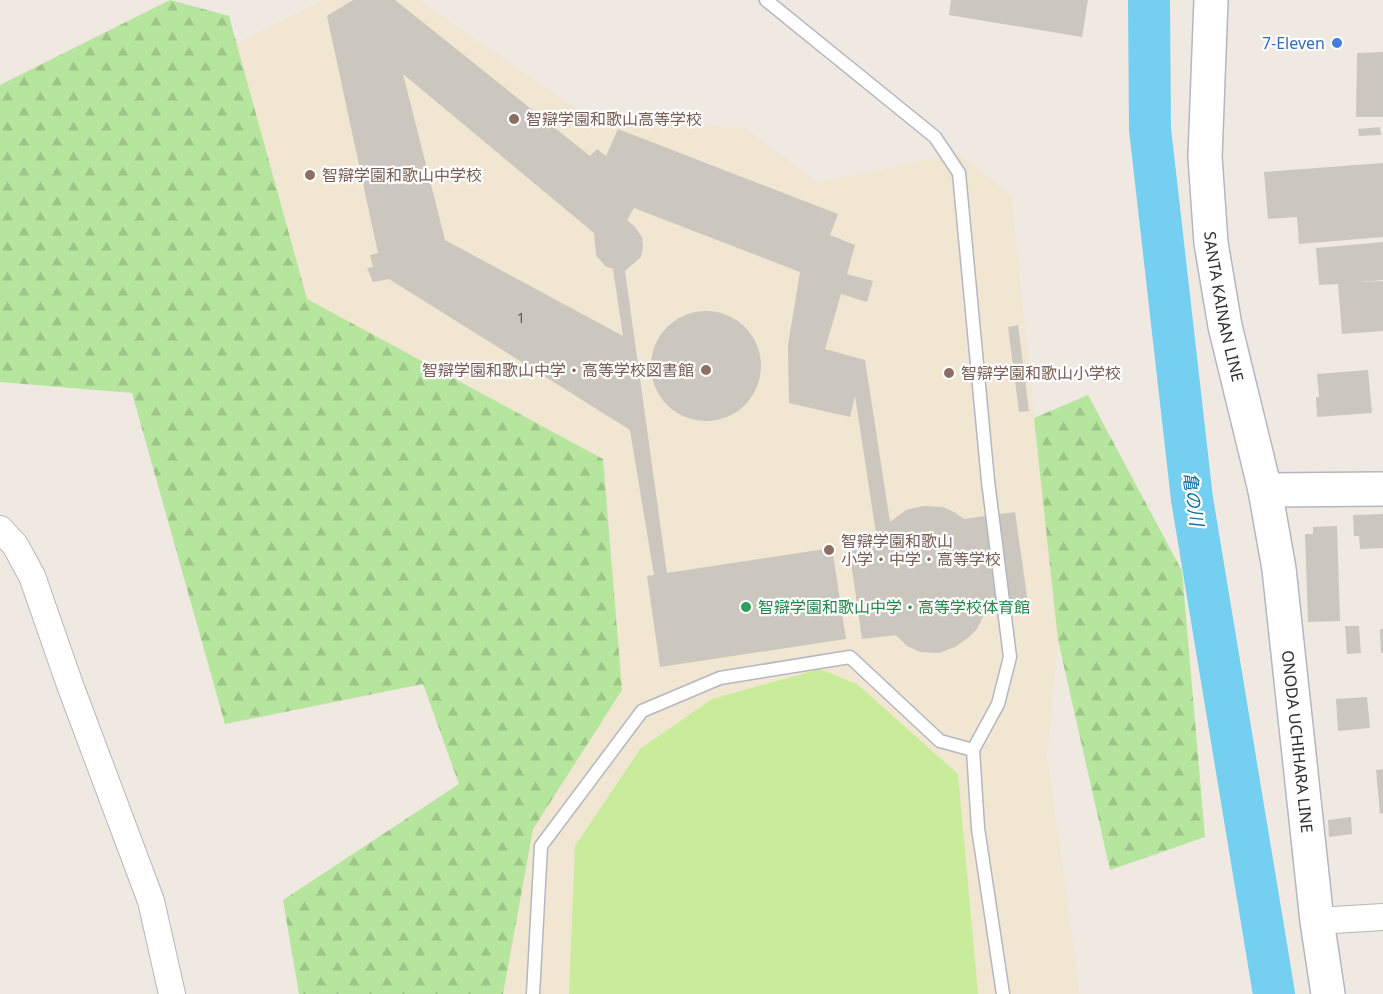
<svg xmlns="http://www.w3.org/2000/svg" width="1383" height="994" font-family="'Noto Sans','Noto Sans JP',sans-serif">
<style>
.education{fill:#f0e6d1}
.forest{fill:url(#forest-firs)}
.pitch{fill:#c9ec9a}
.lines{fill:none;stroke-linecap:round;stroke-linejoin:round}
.river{stroke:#75cff0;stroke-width:42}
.building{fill:#cbc7bf;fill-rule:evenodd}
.lane-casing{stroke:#b4b7c1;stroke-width:15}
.street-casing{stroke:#b4b7c1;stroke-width:28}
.secondary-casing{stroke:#b4b7c1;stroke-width:36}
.lane{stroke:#fff;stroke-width:12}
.street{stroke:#fff;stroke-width:26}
.secondary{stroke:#fff;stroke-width:33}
.shop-dot{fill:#3f7fe0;stroke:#fff;stroke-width:2}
.education-dot{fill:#8d6e63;stroke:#fff;stroke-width:2}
.leisure-dot{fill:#2e9e5b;stroke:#fff;stroke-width:2}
.labels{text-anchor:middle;stroke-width:4.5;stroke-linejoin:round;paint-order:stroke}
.number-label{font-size:14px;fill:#555452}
.shop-label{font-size:16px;fill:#366cbe;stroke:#fff;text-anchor:end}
.education-label{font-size:16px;fill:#785e54;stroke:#fff;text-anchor:start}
.street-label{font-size:16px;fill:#2e2e2e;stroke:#fff}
.leisure-label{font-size:16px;fill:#27864d;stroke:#fff;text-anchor:start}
.water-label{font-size:18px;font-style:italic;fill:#0d6fa3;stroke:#fff}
</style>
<defs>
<pattern id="forest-firs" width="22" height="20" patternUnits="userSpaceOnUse" patternTransform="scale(1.5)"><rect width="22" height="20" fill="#b6e59e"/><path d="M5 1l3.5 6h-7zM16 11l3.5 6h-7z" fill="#9dc588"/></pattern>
</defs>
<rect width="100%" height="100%" fill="#efe9e1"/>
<path class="education" d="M 322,0 L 418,0 L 590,118 L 745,128 L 818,183 L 957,153 L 1011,195 L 1058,640 L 1047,755 L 1080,994 L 503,994 L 533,829 L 622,690 L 603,460 L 307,299 L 237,43 Z"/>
<path class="forest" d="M 170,0 L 229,16 L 307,299 L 603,459 L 622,690 L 533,829 L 503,994 L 299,994 L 283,900 L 459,784 L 423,684 L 225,724 L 132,393 L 0,382 L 0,85 Z
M 1088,395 L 1182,571 L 1205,837 L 1110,870 L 1058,640 L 1034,418 Z"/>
<path class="pitch" d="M 820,669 L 857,684 L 958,774 L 978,994 L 569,994 L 575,846 L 640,749 L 712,699 Z"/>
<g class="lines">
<path class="river" d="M 1149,0 L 1150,129 L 1192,499 L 1274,994"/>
</g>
<path class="building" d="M 353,0 L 395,0 L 590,156 L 597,149 L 606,156 L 618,129 L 838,214 L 830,235 L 855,245 L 847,274 L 873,281 L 867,302 L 841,294 L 825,349 L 865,360 L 890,522 L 906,510 L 923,506 L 943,507 L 954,512 L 964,519 L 1015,512 L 1028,603 L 987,608 L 977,629 L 969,637 L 955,647 L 939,653 L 920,652 L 907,646 L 896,635 L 862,639 L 848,541 L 870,538 L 876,533 L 855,396 L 850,417 L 789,403 L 788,345 L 800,272 L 634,208 L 627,220 L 634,226 L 642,237 L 643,246 L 641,257 L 625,271 L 667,573 L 832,548 L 846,639 L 660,667 L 647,576 L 654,575 L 630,430 L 389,279 L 373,282 L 367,268 L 373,267 L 370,255 L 378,253 L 327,16 ZM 403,74 L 594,233 L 596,255 L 605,266 L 613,269 L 623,336 L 445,240 Z
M 951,0 L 1088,0 L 1082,37 L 949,15 Z
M 1383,52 L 1383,117 L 1356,117 L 1357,53 Z
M 1380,127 L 1381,135 L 1359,136 L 1358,129 Z
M 1383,163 L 1383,237 L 1299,244 L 1297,217 L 1268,219 L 1264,172 Z
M 1383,242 L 1383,280 L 1359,282 L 1383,281 L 1383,331 L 1342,334 L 1338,284 L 1319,285 L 1316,248 Z
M651 366a55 55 0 1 1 110 0a55 55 0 1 1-110 0Z
M 1018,325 L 1029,411 L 1019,412 L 1008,327 Z
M 1368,370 L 1372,413 L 1317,417 L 1316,397 L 1319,397 L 1317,374 Z
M 1383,514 L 1383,548 L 1360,549 L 1359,536 L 1354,536 L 1353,515 Z
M 1337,526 L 1340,621 L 1308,622 L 1305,534 L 1313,534 L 1313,527 Z
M 1345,626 L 1359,626 L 1361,653 L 1347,654 Z
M 1380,629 L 1383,629 L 1383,653 L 1381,653 Z
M 1367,697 L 1370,728 L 1338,731 L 1336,699 Z
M 1383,769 L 1383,813 L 1380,814 L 1376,770 Z
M 1351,817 L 1352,834 L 1329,837 L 1328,820 Z"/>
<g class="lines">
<defs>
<path id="lane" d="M 766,0 L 935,137 L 959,173 L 988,481 L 1010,657 L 998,704 L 973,750 L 978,828 L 1003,994
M 533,994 L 541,846 L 642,711 L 720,678 L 850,657 L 940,741 L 973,750"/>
<path id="street" d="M 0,529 L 15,545 L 32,576 L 70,685 L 151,901 L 172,994
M 1317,921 L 1383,917"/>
<g id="secondary">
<path id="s1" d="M 1211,0 L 1205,157 L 1211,243 L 1225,326 L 1265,490 L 1279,569 L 1317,921 L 1328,994"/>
<path d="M 1265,490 L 1383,489"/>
</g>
</defs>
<use href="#lane" class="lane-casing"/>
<use href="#street" class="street-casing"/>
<use href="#secondary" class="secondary-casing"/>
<use href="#lane" class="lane"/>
<use href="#street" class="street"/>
<use href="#secondary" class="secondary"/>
</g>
<circle class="shop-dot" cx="1337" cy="43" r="6"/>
<g class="education-dot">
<circle cx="514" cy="119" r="6"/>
<circle cx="310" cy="175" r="6"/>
<circle cx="706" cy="370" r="6"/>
<circle cx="949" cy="373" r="6"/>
<circle cx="829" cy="550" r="6"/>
</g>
<circle class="leisure-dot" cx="746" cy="607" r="6"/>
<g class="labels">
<g class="number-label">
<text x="521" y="323">1</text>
</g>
<g class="shop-label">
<text x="1325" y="49">7-Eleven</text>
</g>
<g class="education-label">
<text x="526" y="125">智辯学園和歌山高等学校</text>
<text x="322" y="181">智辯学園和歌山中学校</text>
<text x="694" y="376" text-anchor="end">智辯学園和歌山中学・高等学校図書館</text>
<text x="961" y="379">智辯学園和歌山小学校</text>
<text x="841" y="547">智辯学園和歌山<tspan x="841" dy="18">小学・中学・高等学校</tspan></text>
</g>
<g class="street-label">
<text dy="6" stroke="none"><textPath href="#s1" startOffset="308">SANTA KAINAN LINE</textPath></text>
<text dy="6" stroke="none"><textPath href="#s1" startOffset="750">ONODA UCHIHARA LINE</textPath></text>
</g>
<g class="leisure-label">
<text x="758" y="613">智辯学園和歌山中学・高等学校体育館</text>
</g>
<g class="water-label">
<text transform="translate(1193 499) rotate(82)" y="6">亀の川</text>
</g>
</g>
</svg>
